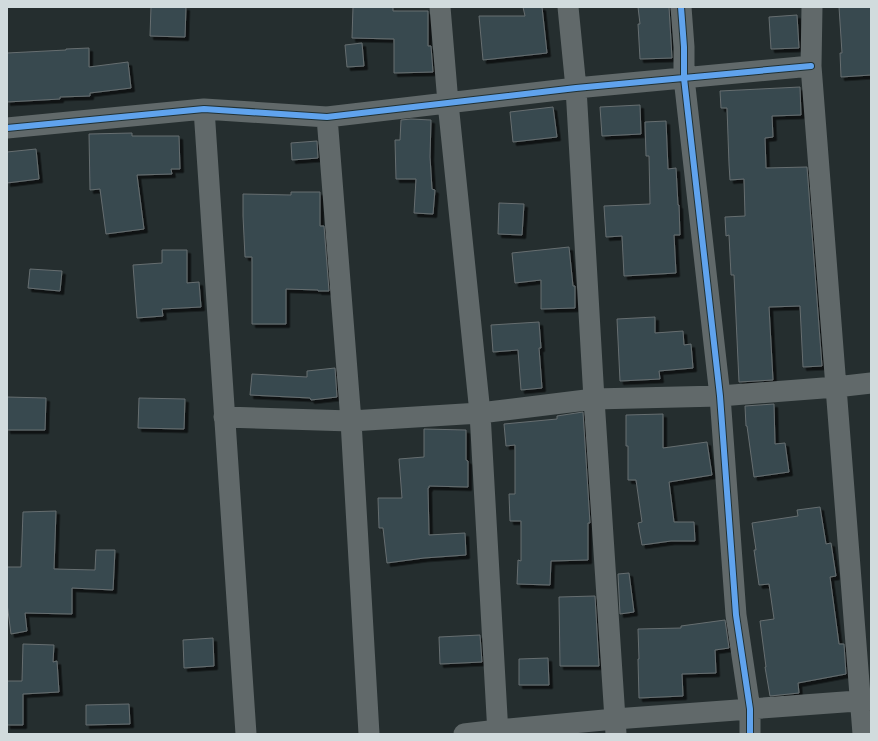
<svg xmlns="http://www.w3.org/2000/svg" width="878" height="741" font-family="'Roboto Serif',serif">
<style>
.building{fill:#38484f;stroke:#666e70;filter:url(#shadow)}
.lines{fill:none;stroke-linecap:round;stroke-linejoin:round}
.minor{stroke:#61696a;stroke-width:21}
.cycleway-casing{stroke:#203134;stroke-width:8}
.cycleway{stroke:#60a3ed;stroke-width:6}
</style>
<defs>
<filter id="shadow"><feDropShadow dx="3.5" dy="3.5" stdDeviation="0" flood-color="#0009"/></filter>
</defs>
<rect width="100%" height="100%" fill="#252e2f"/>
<path class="building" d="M 151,7 L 186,7 L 185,37 L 150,36 Z
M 353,7 L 393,7 L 393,11 L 428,11 L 428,46 L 431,46 L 433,72 L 394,73 L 394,39 L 352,38 Z
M 523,7 L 542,7 L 547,53 L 483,60 L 479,16 L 525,16 Z
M 638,7 L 669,7 L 672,58 L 640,59 L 638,24 L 640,24 Z
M 839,7 L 871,7 L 871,75 L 841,77 L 840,53 L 842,53 Z
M 797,15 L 799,48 L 771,49 L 769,17 Z
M 362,43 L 364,66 L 347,67 L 345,45 Z
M 89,48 L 89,67 L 128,62 L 131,88 L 90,93 L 90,96 L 60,97 L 60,99 L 7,102 L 7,53 L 66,50 L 66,49 Z
M 800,87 L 801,115 L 772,116 L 773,137 L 765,138 L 766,168 L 807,167 L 822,366 L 803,367 L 800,306 L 769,307 L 773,380 L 739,382 L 734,275 L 731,275 L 729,235 L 726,236 L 725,217 L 745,216 L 744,179 L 730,180 L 729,164 L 727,108 L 721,108 L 720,91 Z
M 640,105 L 641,134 L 602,136 L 600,107 Z
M 553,107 L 557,137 L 513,142 L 510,112 Z
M 411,119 L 431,120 L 430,157 L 432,189 L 435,190 L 433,214 L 414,213 L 416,179 L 396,179 L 395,140 L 400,140 L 401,120 Z
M 666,121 L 668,169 L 676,168 L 678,205 L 679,205 L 680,235 L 674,235 L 676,273 L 624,276 L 622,236 L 606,237 L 604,206 L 650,204 L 649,156 L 646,156 L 645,122 Z
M 132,133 L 132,136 L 179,136 L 180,169 L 171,169 L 172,174 L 137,175 L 144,229 L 106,234 L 100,189 L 90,190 L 89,134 Z
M 317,141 L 318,158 L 292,160 L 291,143 Z
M 36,149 L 39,179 L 7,183 L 7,152 Z
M 291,192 L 320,192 L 320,226 L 324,226 L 329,291 L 318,291 L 318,290 L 286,289 L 286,324 L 252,324 L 252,257 L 245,257 L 243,216 L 243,194 L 291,195 Z
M 499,203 L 524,204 L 522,235 L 498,234 Z
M 569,247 L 573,286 L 575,286 L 575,308 L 541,309 L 541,280 L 515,283 L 512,253 Z
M 162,250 L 187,250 L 187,283 L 199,282 L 201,307 L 162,309 L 163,316 L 137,318 L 133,265 L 162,263 Z
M 30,269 L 62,271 L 60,291 L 28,288 Z
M 655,317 L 655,333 L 683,331 L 684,345 L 691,344 L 693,368 L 659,371 L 660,379 L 620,381 L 617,319 Z
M 539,322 L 541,348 L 539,348 L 542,388 L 521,390 L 518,350 L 493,352 L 491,325 Z
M 335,368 L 337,397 L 311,400 L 310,398 L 250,395 L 252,374 L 307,377 L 307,371 Z
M 7,397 L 46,398 L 45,430 L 7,430 Z
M 139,398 L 185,399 L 184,429 L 138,428 Z
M 774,404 L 775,444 L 785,443 L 789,472 L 754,477 L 747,426 L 746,426 L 745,406 Z
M 583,412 L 590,523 L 588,523 L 588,560 L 551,561 L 550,585 L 517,584 L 518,560 L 521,561 L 521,521 L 510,521 L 509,494 L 515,494 L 515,445 L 506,446 L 504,424 L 557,419 L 557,416 Z
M 663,414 L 663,448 L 707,442 L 712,475 L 669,482 L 674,522 L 694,522 L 695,541 L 671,541 L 642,545 L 638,523 L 642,522 L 636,480 L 628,480 L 628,446 L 626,446 L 626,415 Z
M 424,429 L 466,430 L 466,460 L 468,461 L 468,487 L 429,486 L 429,488 L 428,488 L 429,535 L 465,533 L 466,555 L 424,558 L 387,563 L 383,528 L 379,528 L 378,498 L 402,498 L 399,459 L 424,457 Z
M 820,507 L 826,544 L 831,543 L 836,576 L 830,577 L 839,644 L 844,644 L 846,674 L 798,683 L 799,693 L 770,696 L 765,667 L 766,667 L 760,621 L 774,619 L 769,584 L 759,585 L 754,550 L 756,550 L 752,523 L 798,516 L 797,510 Z
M 56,511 L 54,569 L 95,570 L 96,550 L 115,550 L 113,590 L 72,588 L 72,614 L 25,613 L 27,631 L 11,634 L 7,603 L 7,567 L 21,567 L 23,512 Z
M 629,573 L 634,612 L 620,614 L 618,574 Z
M 595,596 L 599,666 L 560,666 L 559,597 Z
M 725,620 L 729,648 L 715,650 L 716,673 L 682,674 L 683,696 L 639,698 L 638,659 L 639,659 L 638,629 L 681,628 L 681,626 Z
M 480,635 L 482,662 L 440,664 L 439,637 Z
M 213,638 L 214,666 L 184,668 L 183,640 Z
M 23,644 L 54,645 L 53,662 L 57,661 L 59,692 L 23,694 L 23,725 L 7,725 L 7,681 L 22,681 Z
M 548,658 L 549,685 L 519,685 L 519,659 Z
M 129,704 L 130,724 L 86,725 L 86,705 Z"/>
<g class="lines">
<path class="minor" d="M 440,7 L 448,103 L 480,413 L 498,734
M 568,7 L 576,88 L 594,399 L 616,734
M 681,7 L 684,47 L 684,78 L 720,396 L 736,615 L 750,709 L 750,734
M 812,7 L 811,66 L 863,734
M 204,109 L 246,734
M 327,117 L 351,421 L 369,734
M 7,128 L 204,109 L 327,117 L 576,88 L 811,66
M 224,417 L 351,421 L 480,413 L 594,399 L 720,396 L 836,387 L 871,383
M 464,734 L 498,730 L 615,719 L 871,700"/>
<defs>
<path id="cycleway" d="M 681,7 L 684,47 L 684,78 L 720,396 L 736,615 L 750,709 L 750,734
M 7,128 L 204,109 L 327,117 L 576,88 L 811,66"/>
</defs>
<use href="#cycleway" class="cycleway-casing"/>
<use href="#cycleway" class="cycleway"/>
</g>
<rect width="878" height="741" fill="none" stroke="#d1dbdd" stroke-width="16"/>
</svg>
